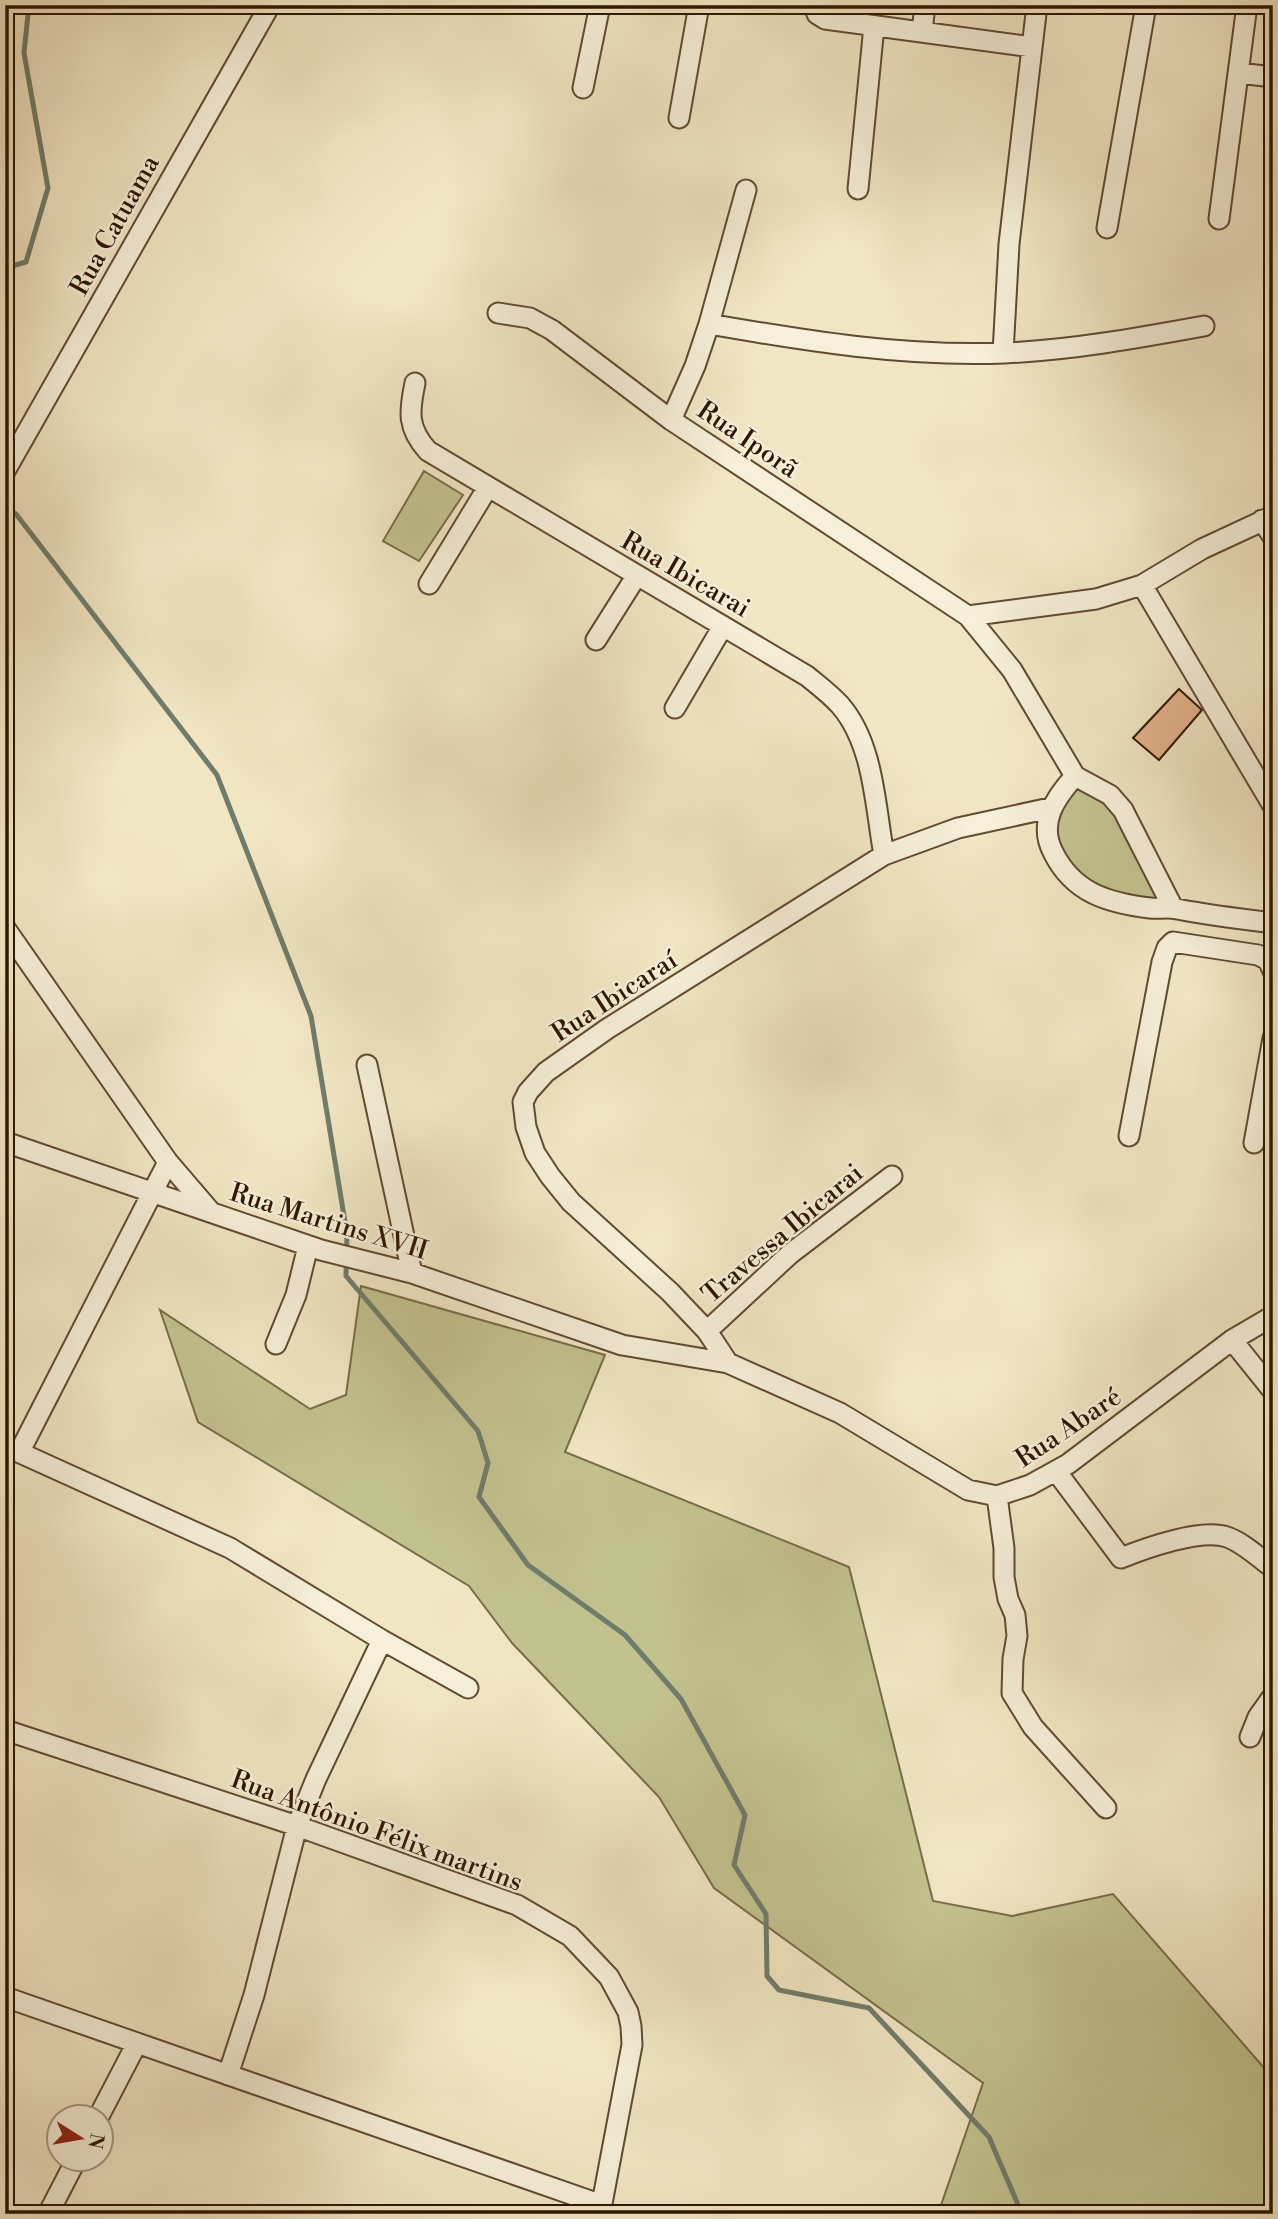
<svg xmlns="http://www.w3.org/2000/svg" width="1278" height="2219" font-family="'Libre Bodoni',serif">
<style>
.green{fill:#c2c28f;stroke:#786c48;stroke-width:2}
.lines{fill:none;stroke-linecap:round;stroke-linejoin:round}
.stream{stroke:#707c6a;stroke-width:5}
.building{fill:#e4b28b;stroke:#2f1600;stroke-width:2}
.minor-casing{stroke:#604a31;stroke-width:23}
.minor{stroke:#f6efd9;stroke-width:19}
.labels{text-anchor:middle;stroke-width:5;stroke-linejoin:round;paint-order:stroke}
.street-label{font-size:26px;fill:#2f1600;stroke:#f6efd9}
</style>
<rect width="100%" height="100%" fill="#f1e6c4"/>
<filter id="stains"><feTurbulence type="fractalNoise" baseFrequency=".00286" numOctaves="4"/><feColorMatrix values="0 0 0 0 .2 0 0 0 0 .09 0 0 0 0 .02 0 0 0 .5 -.17"/></filter>
<radialGradient id="worn" r=".72"><stop offset=".6" stop-color="#630" stop-opacity="0"/><stop offset="1" stop-color="#630" stop-opacity=".3"/></radialGradient>
<path class="green" d="M 424,471 L 463,495 L 419,561 L 383,541 Z
M 1065,787 L 1088,788 L 1108,796 L 1177,912 L 1093,892 L 1064,858 L 1044,801 Z
M 361,1286 L 605,1355 L 565,1452 L 849,1567 L 933,1901 L 1012,1916 L 1113,1894 L 1272,2077 L 1273,2214 L 938,2214 L 983,2083 L 714,1888 L 659,1797 L 512,1643 L 469,1586 L 198,1422 L 160,1310 L 310,1409 L 346,1395 Z"/>
<g class="lines">
<path class="stream" d="M 5,268 L 26,262 L 48,188 L 24,53 L 29,5
M 5,506 L 16,514 L 217,775 L 311,1016 L 347,1234 L 346,1276 L 478,1431 L 488,1463 L 479,1497 L 528,1565 L 625,1635 L 681,1699 L 745,1815 L 734,1865 L 766,1914 L 767,1976 L 779,1990 L 869,2008 L 989,2137 L 1022,2214"/>
</g>
<path class="building" d="M 1179,689 L 1202,710 L 1159,760 L 1133,738 Z"/>
<g class="lines">
<defs>
<path id="minor" d="M 814,5 L 817,14 L 825,19 L 1032,47
M 922,32 L 925,5
M 1239,73 L 1273,77
M 583,88 L 600,5
M 679,118 L 699,5
M 858,189 L 874,26
M 1219,219 L 1247,5
M 1107,228 L 1146,5
M 498,313 L 530,318 L 552,330 L 671,420 L 968,616 L 1012,670 L 1075,776 L 1110,795 L 1123,810 L 1173,908
M 709,324 C 806,341 905,357 1005,353 C 1072,350 1138,338 1204,326
M 1003,353 L 1009,244 L 1037,5
M 415,383 C 409,412 407,428 428,451 L 807,676 C 818,685 830,694 840,705 C 874,744 875,806 884,855
M 671,420 L 695,366 L 709,324 L 746,190
M 5,471 L 270,5
M 1262,520 L 1273,537
M 429,584 L 488,487
M 1142,585 L 1273,806
M 968,616 L 1096,599 L 1142,585 L 1202,549 L 1273,516
M 596,640 L 637,575
M 675,708 L 723,626
M 1075,776 C 1055,798 1038,823 1053,852 C 1073,893 1108,903 1150,908 C 1159,909 1169,907 1177,909 C 1209,915 1240,919 1273,923
M 5,928 L 168,1162 L 210,1211
M 367,1065 L 412,1273
M 1129,1136 L 1162,962 L 1167,948 L 1173,942 L 1258,955 L 1268,960 L 1273,971
M 5,1142 L 321,1250 L 412,1273 L 622,1345 L 728,1363 L 840,1413 L 968,1490 L 997,1496 L 1030,1485 L 1068,1464 L 1232,1340 L 1273,1316
M 1254,1143 L 1273,1038
M 707,1331 L 790,1254 L 892,1176
M 1232,1340 L 1273,1391
M 276,1344 L 296,1295 L 308,1246
M 728,1363 L 707,1331 L 670,1292 L 571,1202 L 550,1176 L 535,1153 L 526,1127 L 523,1102 L 528,1092 L 546,1072 L 607,1029 L 884,855 L 958,828 L 1050,808
M 5,1446 L 230,1548 L 382,1640 L 468,1688
M 20,1451 L 168,1162
M 1056,1471 L 1121,1558 C 1146,1548 1202,1528 1227,1537 C 1244,1543 1259,1558 1273,1568
M 997,1496 L 1004,1548 L 1004,1577 L 1008,1599 L 1015,1615 L 1017,1636 L 1013,1659 L 1012,1693 L 1033,1727 L 1106,1808
M 5,1730 L 297,1826 L 517,1905 L 570,1936 L 609,1977 L 628,2012 L 631,2026 L 632,2045 L 600,2214
M 1250,1737 L 1258,1717 L 1273,1696
M 5,1997 L 602,2205
M 228,2075 L 254,1995 L 297,1826 L 316,1779 L 382,1640
M 98,2118 L 137,2043
M 48,2214 L 76,2160"/>
</defs>
<use href="#minor" class="minor-casing"/>
<use href="#minor" class="minor"/>
</g>
<g class="labels">
<g class="street-label">
<text transform="translate(114 225) rotate(-61)" y="9">Rua Catuama</text>
<text transform="translate(748 439) rotate(34)" y="9">Rua Iporã</text>
<text transform="translate(686 574) rotate(30)" y="9">Rua Ibicarai</text>
<text transform="translate(614 996) rotate(-33)" y="9">Rua Ibicaraí</text>
<text transform="translate(329 1221) rotate(17)" y="9">Rua Martins XVII</text>
<text transform="translate(782 1233) rotate(-40)" y="9">Travessa Ibicarai</text>
<text transform="translate(1068 1427) rotate(-34)" y="9">Rua Abaré</text>
<text transform="translate(377 1830) rotate(20)" y="9">Rua Antônio Félix martins</text>
</g>
</g>
<rect width="1278" height="2219" fill="none" stroke="#f1e6c4" stroke-width="28"/>
<rect x="7" y="7" width="1264" height="2205" fill="none" stroke="#2f1600" stroke-width="3.5"/>
<rect x="14" y="14" width="1250" height="2191" fill="none" stroke="#2f1600" stroke-width="2"/>
<g transform="translate(80 2138) rotate(101)"><circle r="33" fill="#f6efd9" stroke="#a69882" stroke-width="2"/>
<path d="M0-5L12 26L0 18L-12 26Z" fill="#8f2418"/>
<text y="-10" font-size="19" font-weight="bold" text-anchor="middle" fill="#2f1600">N</text>
</g>
<rect width="100%" height="100%" filter="url(#stains)"/>
<rect width="100%" height="100%" fill="url(#worn)"/>
</svg>
